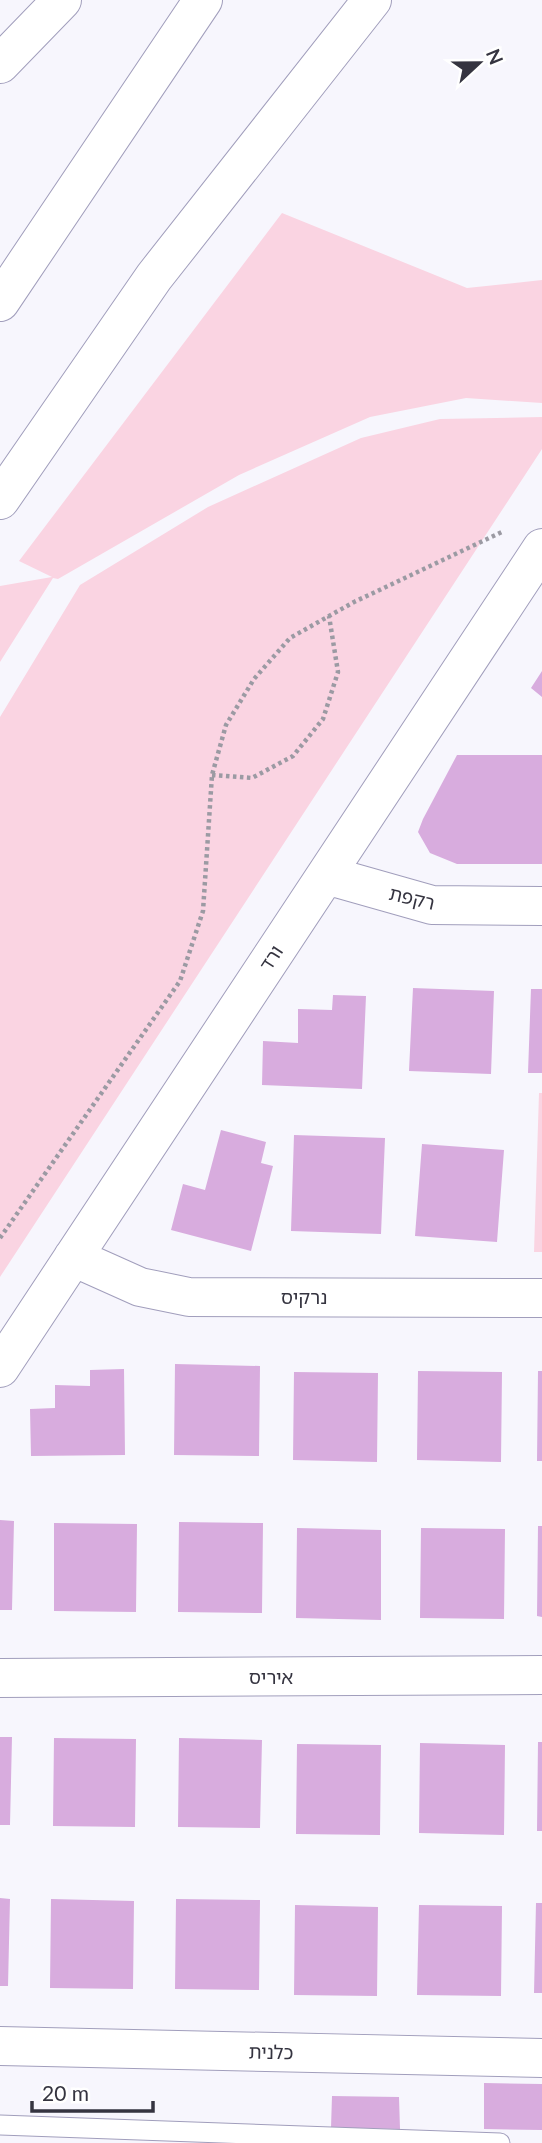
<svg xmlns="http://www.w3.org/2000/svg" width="542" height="2143" font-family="Lato,'Noto Sans Hebrew',sans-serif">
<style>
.green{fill:#fad4e2}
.building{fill:#d8acde}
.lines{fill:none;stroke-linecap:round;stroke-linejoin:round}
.service-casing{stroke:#a19ebc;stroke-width:21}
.minor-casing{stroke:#a19ebc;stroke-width:40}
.trunk-casing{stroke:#a19ebc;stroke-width:40}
.path{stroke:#9b9aa3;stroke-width:4.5;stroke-dasharray:3.5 3.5;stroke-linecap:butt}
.service{stroke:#fff;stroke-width:19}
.minor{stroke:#fff;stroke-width:38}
.trunk{stroke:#fff;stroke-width:38}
.labels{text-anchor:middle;stroke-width:6;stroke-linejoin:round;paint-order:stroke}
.street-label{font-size:19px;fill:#353440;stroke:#fff}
</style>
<rect width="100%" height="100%" fill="#f7f6fd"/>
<path class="green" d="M 282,213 L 467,288 L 542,280 L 542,403 L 466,398 L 370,417 L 239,475 L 58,579 L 53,578 L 0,662 L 0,586 L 52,577 L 19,561 Z
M 542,417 L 542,449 L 0,1277 L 0,717 L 80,585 L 208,507 L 361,438 L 440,419 Z
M 539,1093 L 542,1093 L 542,1252 L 534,1252 Z"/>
<path class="building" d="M 542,671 L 542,697 L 531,688 Z
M 457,755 L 542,755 L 542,864 L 457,864 L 430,853 L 418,832 L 423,819 Z
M 413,988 L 494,991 L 491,1074 L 409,1071 Z
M 531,989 L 542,989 L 542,1073 L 528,1073 Z
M 333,995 L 366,996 L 362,1089 L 262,1085 L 263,1041 L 298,1043 L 298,1009 L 332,1010 Z
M 221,1130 L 266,1142 L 261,1163 L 273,1166 L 251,1251 L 171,1230 L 183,1184 L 205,1190 Z
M 294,1135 L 385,1138 L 381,1234 L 291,1231 Z
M 422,1144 L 504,1150 L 497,1242 L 415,1236 Z
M 175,1364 L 260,1366 L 259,1456 L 174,1455 Z
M 124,1369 L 125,1455 L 31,1456 L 30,1409 L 55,1408 L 55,1385 L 90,1386 L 90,1370 Z
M 418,1371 L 502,1372 L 501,1462 L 417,1460 Z
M 538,1371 L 542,1371 L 542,1461 L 537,1461 Z
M 294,1372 L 378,1373 L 377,1462 L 293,1460 Z
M 0,1520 L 14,1521 L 12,1610 L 0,1610 Z
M 179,1522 L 263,1523 L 262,1613 L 178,1612 Z
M 54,1523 L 137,1524 L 136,1612 L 54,1611 Z
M 538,1526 L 542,1526 L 542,1617 L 537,1616 Z
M 297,1528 L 381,1530 L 381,1620 L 296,1618 Z
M 421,1528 L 505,1529 L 504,1619 L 420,1618 Z
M 0,1737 L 12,1737 L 10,1825 L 0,1825 Z
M 54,1738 L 136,1739 L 135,1827 L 53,1826 Z
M 179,1738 L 262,1740 L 260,1828 L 178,1827 Z
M 538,1742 L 542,1742 L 542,1831 L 537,1831 Z
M 420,1743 L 505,1745 L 504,1835 L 419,1833 Z
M 297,1744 L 381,1745 L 380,1835 L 296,1834 Z
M 0,1898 L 10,1899 L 8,1986 L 0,1986 Z
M 51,1899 L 134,1901 L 133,1989 L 50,1988 Z
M 176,1899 L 260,1900 L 259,1990 L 175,1989 Z
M 536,1903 L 542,1903 L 542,1993 L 534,1993 Z
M 295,1905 L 378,1907 L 377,1996 L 294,1995 Z
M 419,1905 L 502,1906 L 501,1996 L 417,1995 Z
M 484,2083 L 542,2084 L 542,2130 L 484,2129 Z
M 332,2096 L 399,2097 L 400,2129 L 331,2128 Z"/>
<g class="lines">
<defs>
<path id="service" d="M 0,2125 L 500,2143"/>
<path id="minor" d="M 0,64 L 62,0
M 326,875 L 432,905 L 542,906
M 73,1257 L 140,1287 L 189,1297 L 542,1298
M 0,1368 L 542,548
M 0,1678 L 542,1675
M 0,2046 L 542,2058"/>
<path id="trunk" d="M 0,302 L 203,0
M 0,500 L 154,277 L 372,0"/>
</defs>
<use href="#service" class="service-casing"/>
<use href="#minor" class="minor-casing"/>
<use href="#trunk" class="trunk-casing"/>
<path class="path" d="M 212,775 L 252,778 L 293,756 L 323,719 L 338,672 L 329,616
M 0,1238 L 180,981 L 203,911 L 212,775 L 226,725 L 254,679 L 290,638 L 354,602 L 504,531"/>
<use href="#service" class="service"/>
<use href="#minor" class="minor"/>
<use href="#trunk" class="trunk"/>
</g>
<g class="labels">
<g class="street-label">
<text transform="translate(412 898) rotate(13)" y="7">רקפת</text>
<text transform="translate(271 958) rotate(-57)" y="7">ורד</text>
<text x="304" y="1304">נרקיס</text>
<text x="271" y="1684">איריס</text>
<text transform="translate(271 2052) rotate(1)" y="7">כלנית</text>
</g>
</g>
<g transform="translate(479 63) rotate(68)" stroke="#ffffff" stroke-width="5" paint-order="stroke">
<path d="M0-5L12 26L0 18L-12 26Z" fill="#353440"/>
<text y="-10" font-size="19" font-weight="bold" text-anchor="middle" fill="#353440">N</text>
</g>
<path d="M32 2101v10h121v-10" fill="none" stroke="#353440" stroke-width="3.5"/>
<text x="42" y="2101" font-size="21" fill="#353440" stroke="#ffffff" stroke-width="5" paint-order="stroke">20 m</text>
</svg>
